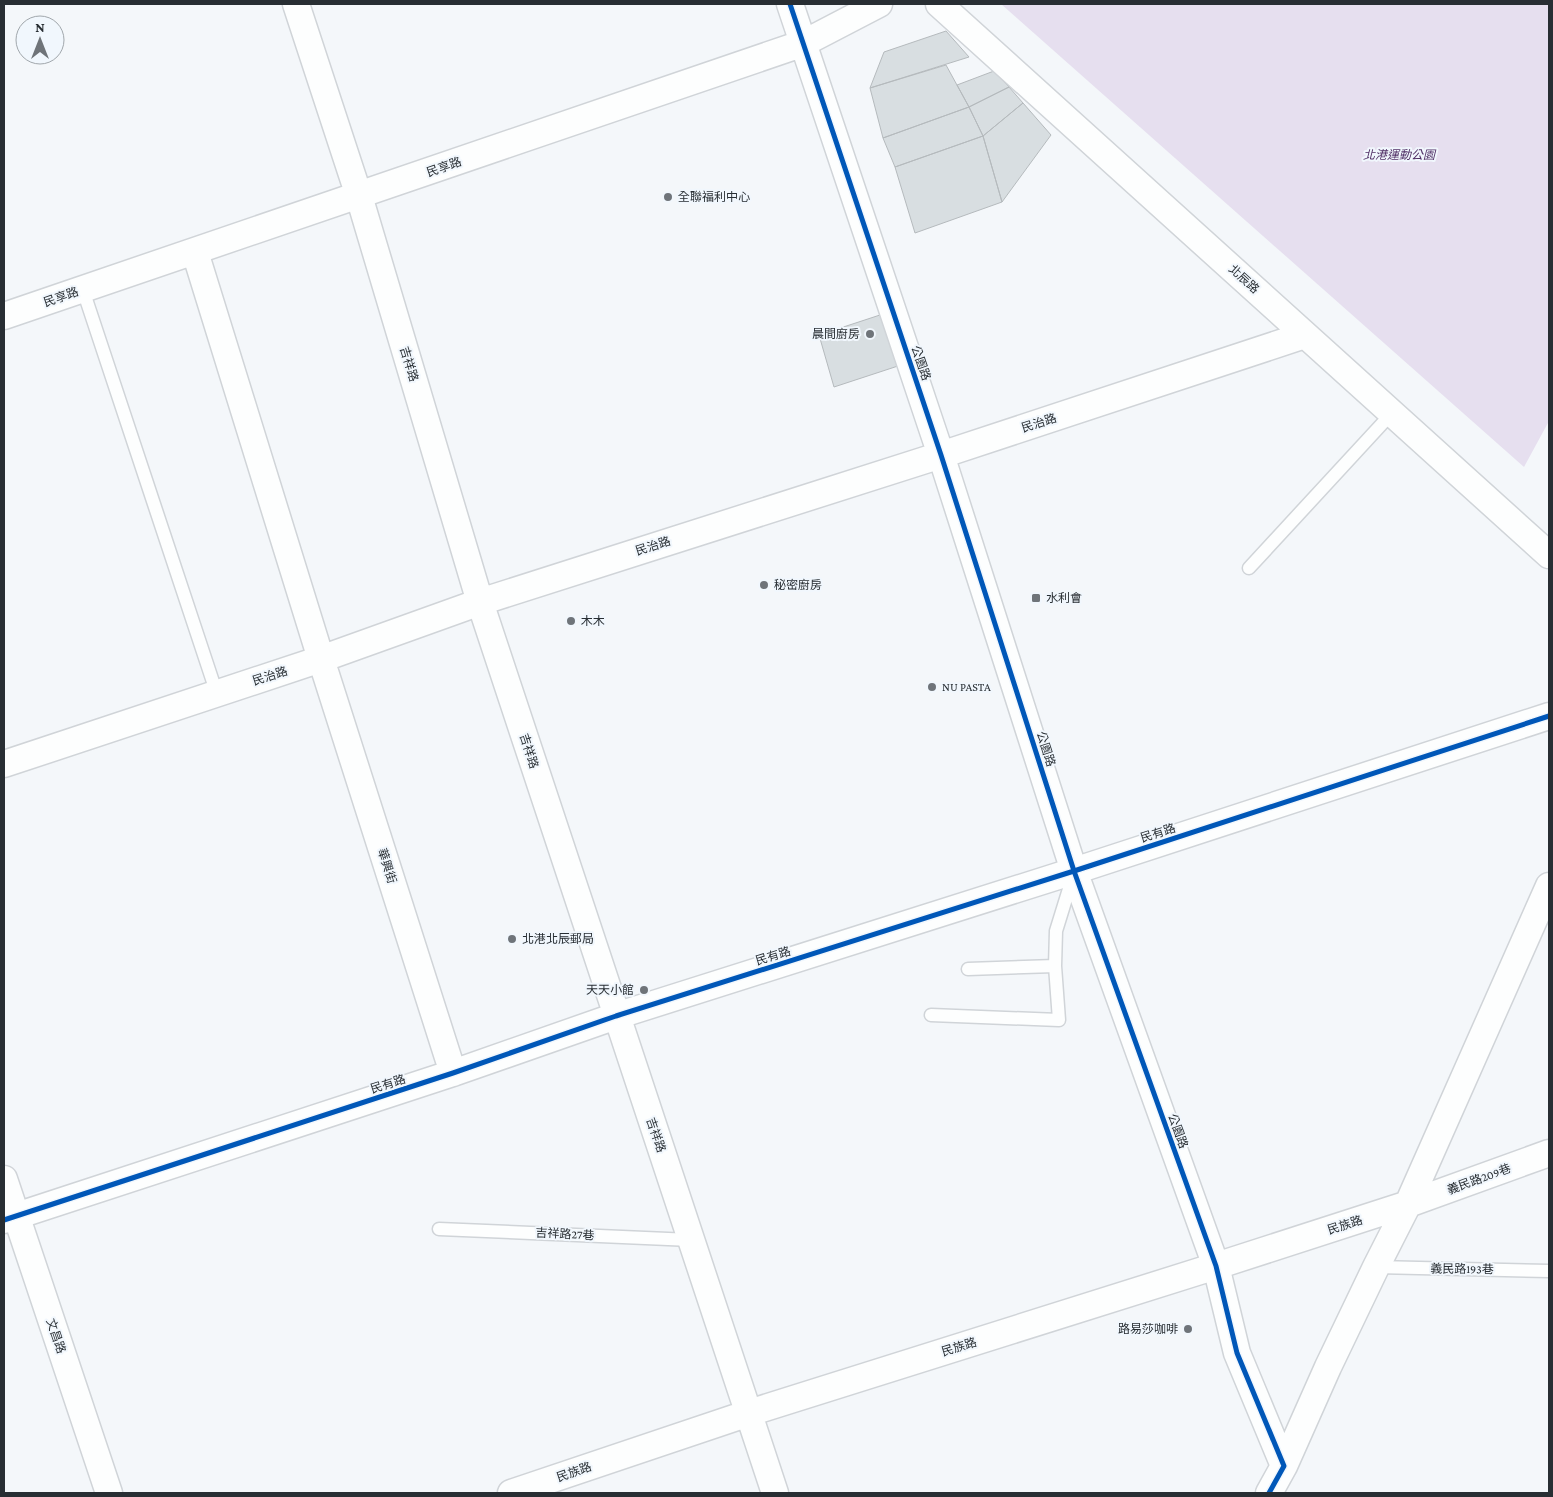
<svg xmlns="http://www.w3.org/2000/svg" width="1553" height="1497" font-family="'Crimson Pro','Noto Sans TC',serif">
<style>
.green{fill:#e6dfef}
.building{fill:#d8dee1;stroke:#b5babd}
.lines{fill:none;stroke-linecap:round;stroke-linejoin:round}
.service-casing{stroke:#d0d4d8;stroke-width:15}
.minor-casing{stroke:#d0d4d8;stroke-width:29}
.service{stroke:#fdfefe;stroke-width:12}
.minor{stroke:#fdfefe;stroke-width:26}
.cycleway-casing{stroke:#f1f7fd;stroke-width:8}
.cycleway{stroke:#0057b8;stroke-width:5}
.poi-dot{fill:#6f7479;stroke:#f1f7fd;stroke-width:2}
.labels{text-anchor:middle;stroke-width:4;stroke-linejoin:round;paint-order:stroke}
.park-label{font-size:12px;font-style:italic;fill:#513167;stroke:#f1f7fd}
.street-label{font-size:12px;fill:#282e33;stroke:#f1f7fd}
.poi-label{font-size:12px;fill:#282e33;stroke:#f1f7fd;text-anchor:start}
</style>
<rect width="100%" height="100%" fill="#f4f7fa"/>
<path class="green" d="M 1001,4 L 1549,4 L 1549,421 L 1524,467 Z"/>
<path class="building" d="M 946,31 L 969,57 L 870,88 L 884,52 Z
M 946,65 L 969,107 L 883,138 L 870,88 Z
M 994,71 L 1009,87 L 969,107 L 957,85 Z
M 1009,87 L 1023,103 L 983,136 L 969,107 Z
M 1023,103 L 1051,135 L 1002,202 L 983,136 Z
M 969,107 L 983,136 L 895,167 L 883,138 Z
M 983,136 L 1002,202 L 915,233 L 895,167 Z
M 883,314 L 901,365 L 834,387 L 819,335 Z"/>
<g class="lines">
<defs>
<path id="service" d="M 83,290 L 217,694
M 1249,568 L 1392,413
M 968,969 L 1055,966
M 931,1015 L 1059,1020 L 1055,966 L 1056,931 L 1073,876
M 439,1229 L 691,1240
M 1376,1267 L 1549,1271"/>
<path id="minor" d="M 296,4 L 359,196 L 480,602 L 775,1493
M 790,4 L 941,455 L 1074,871 L 1216,1266 L 1237,1353 L 1284,1466 L 1269,1493
M 939,4 L 1549,555
M 195,252 L 321,659 L 453,1073
M 4,316 L 804,43 L 879,4
M 4,764 L 321,659 L 480,602 L 941,455 L 1305,335
M 4,1179 L 109,1493
M 4,1220 L 453,1073 L 616,1016 L 1074,871 L 1549,716
M 1284,1466 L 1328,1367 L 1376,1267 L 1408,1204 L 1549,886
M 511,1493 L 749,1413 L 1216,1266 L 1408,1204 L 1549,1153"/>
</defs>
<use href="#service" class="service-casing"/>
<use href="#minor" class="minor-casing"/>
<use href="#service" class="service"/>
<use href="#minor" class="minor"/>
<defs>
<path id="cycleway" d="M 790,4 L 941,455 L 1074,871 L 1216,1266 L 1237,1353 L 1284,1466 L 1269,1493
M 4,1220 L 453,1073 L 616,1016 L 1074,871 L 1549,716"/>
</defs>
<use href="#cycleway" class="cycleway-casing"/>
<use href="#cycleway" class="cycleway"/>
</g>
<g class="poi-dot">
<circle cx="668" cy="197" r="5"/>
<circle cx="870" cy="334" r="5"/>
<circle cx="764" cy="585" r="5"/>
<rect x="1031" y="593" width="10" height="10" rx="2.5"/>
<circle cx="571" cy="621" r="5"/>
<circle cx="932" cy="687" r="5"/>
<circle cx="512" cy="939" r="5"/>
<circle cx="644" cy="990" r="5"/>
<circle cx="1188" cy="1329" r="5"/>
</g>
<g class="labels">
<g class="park-label">
<text x="1399" y="159">北港運動公園</text>
</g>
<g class="street-label">
<text transform="translate(444 167) rotate(-19)" y="4">民享路</text>
<text transform="translate(1244 279) rotate(42)" y="4">北辰路</text>
<text transform="translate(61 297) rotate(-19)" y="4">民享路</text>
<text transform="translate(921 363) rotate(71)" y="4">公園路</text>
<text transform="translate(409 364) rotate(73)" y="4">吉祥路</text>
<text transform="translate(1039 423) rotate(-18)" y="4">民治路</text>
<text transform="translate(653 546) rotate(-18)" y="4">民治路</text>
<text transform="translate(270 676) rotate(-18)" y="4">民治路</text>
<text transform="translate(1046 749) rotate(72)" y="4">公園路</text>
<text transform="translate(529 751) rotate(72)" y="4">吉祥路</text>
<text transform="translate(1158 833) rotate(-18)" y="4">民有路</text>
<text transform="translate(387 866) rotate(72)" y="4">華興街</text>
<text transform="translate(773 956) rotate(-17)" y="4">民有路</text>
<text transform="translate(388 1084) rotate(-18)" y="4">民有路</text>
<text transform="translate(1178 1131) rotate(70)" y="4">公園路</text>
<text transform="translate(656 1135) rotate(71)" y="4">吉祥路</text>
<text transform="translate(1479 1179) rotate(-20)" y="4">義民路209巷</text>
<text transform="translate(1345 1225) rotate(-18)" y="4">民族路</text>
<text transform="translate(565 1234) rotate(3)" y="4">吉祥路27巷</text>
<text transform="translate(1462 1269) rotate(1)" y="4">義民路193巷</text>
<text transform="translate(56 1336) rotate(71)" y="4">文昌路</text>
<text transform="translate(959 1347) rotate(-17)" y="4">民族路</text>
<text transform="translate(574 1472) rotate(-19)" y="4">民族路</text>
</g>
<g class="poi-label">
<text x="678" y="201">全聯福利中心</text>
<text x="860" y="338" text-anchor="end">晨間廚房</text>
<text x="774" y="589">秘密廚房</text>
<text x="1046" y="602">水利會</text>
<text x="581" y="625">木木</text>
<text x="942" y="691">NU PASTA</text>
<text x="522" y="943">北港北辰郵局</text>
<text x="634" y="994" text-anchor="end">天天小館</text>
<text x="1178" y="1333" text-anchor="end">路易莎咖啡</text>
</g>
</g>
<rect width="1553" height="1497" fill="none" stroke="#282e33" stroke-width="10"/>
<g transform="translate(40 40)"><circle r="24" fill="#f1f7fd" stroke="#a1a7ac"/>
<path d="M0-4L9 19L0 12L-9 19Z" fill="#6f7479"/>
<text y="-8" font-size="14" font-weight="bold" text-anchor="middle" fill="#282e33">N</text>
</g>
</svg>
